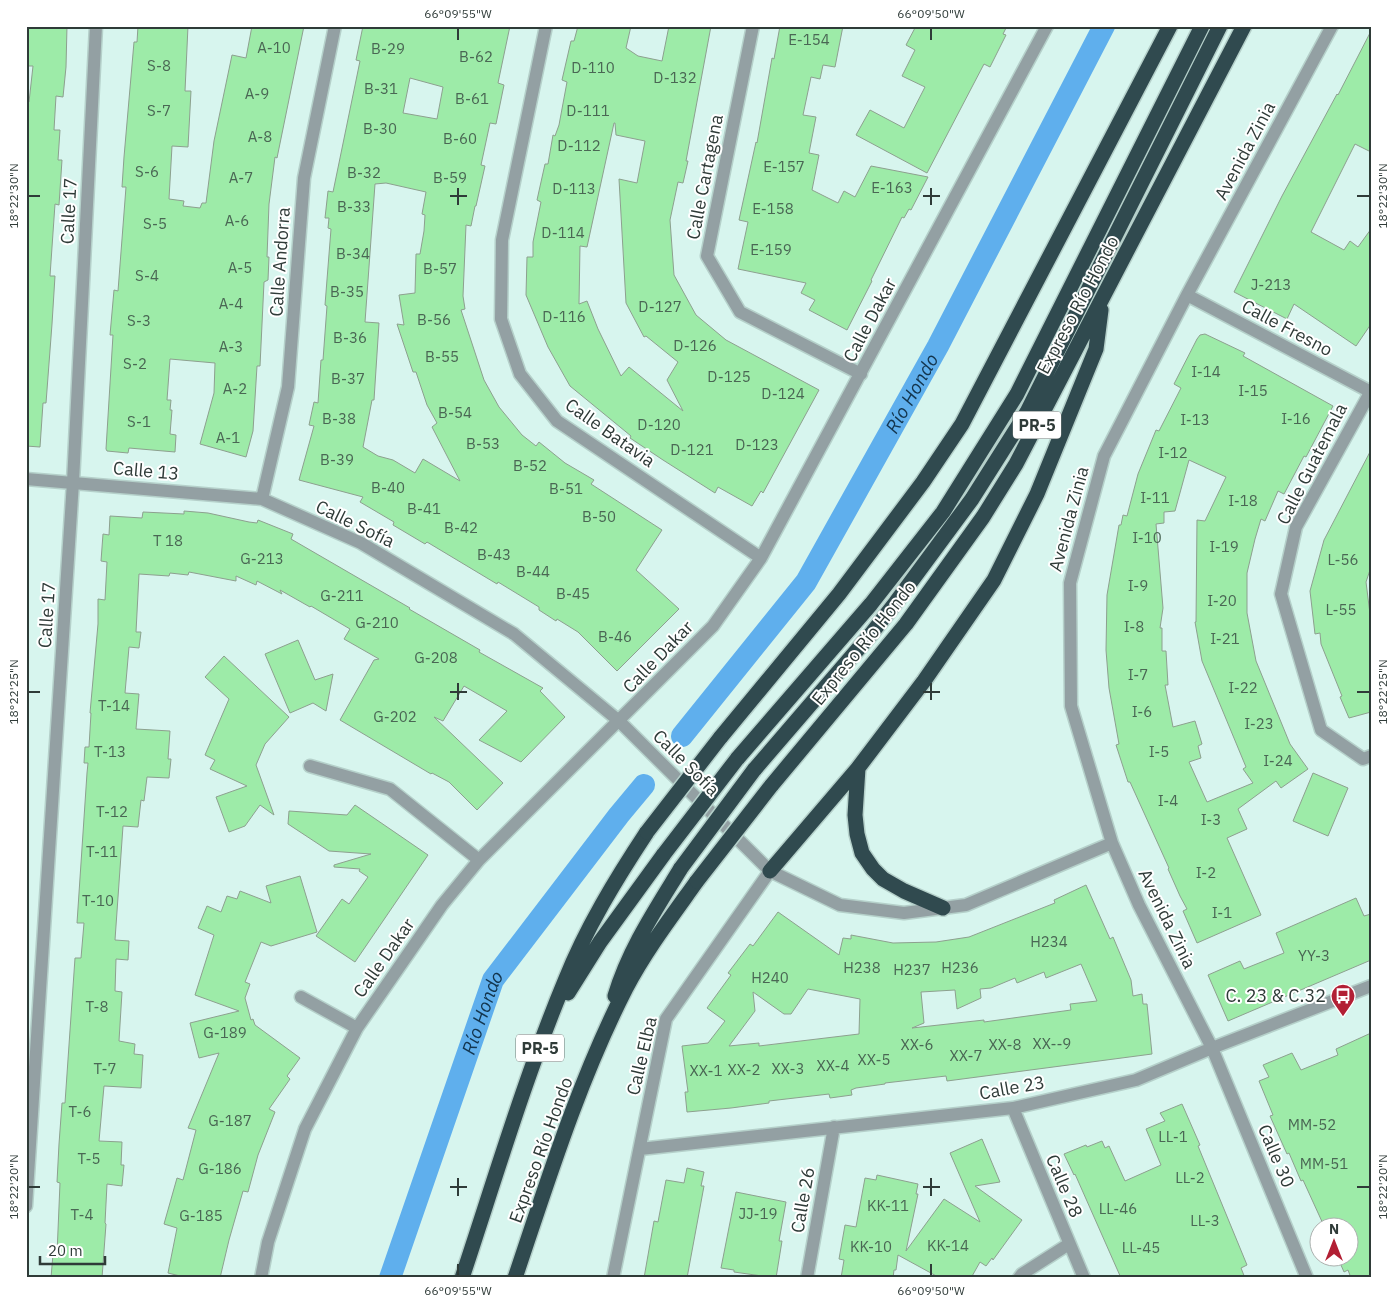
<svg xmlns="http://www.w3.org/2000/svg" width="1397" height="1304" font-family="'IBM Plex Sans',sans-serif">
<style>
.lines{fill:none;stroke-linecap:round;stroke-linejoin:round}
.canal{stroke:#5fafed;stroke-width:22}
.building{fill:#9deba8;stroke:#8da08f;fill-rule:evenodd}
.minor-casing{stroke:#b5d0ca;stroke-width:15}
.highway-casing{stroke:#b5d0ca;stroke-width:18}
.minor{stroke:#93a0a3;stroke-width:12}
.highway{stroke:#304a4f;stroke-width:15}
.highway-bridge-casing{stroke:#b5d0ca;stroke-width:18;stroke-linecap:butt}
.highway-bridge{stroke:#304a4f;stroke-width:15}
.ticks{fill:none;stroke:#2f3b38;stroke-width:2}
.labels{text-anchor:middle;stroke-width:4;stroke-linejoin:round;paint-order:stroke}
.number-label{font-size:15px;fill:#4a6754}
.shield{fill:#fff;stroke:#6d7674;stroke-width:1}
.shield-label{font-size:16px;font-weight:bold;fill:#2f3b38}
.street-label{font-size:18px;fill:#2f3b38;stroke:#fff}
.poi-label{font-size:18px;fill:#2f3b38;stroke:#fff;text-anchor:end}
.water-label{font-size:19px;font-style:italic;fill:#13354e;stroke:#fff}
.neatline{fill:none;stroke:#2f3b38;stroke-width:2}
.ticks-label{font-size:12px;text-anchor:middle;fill:#2f3b38}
</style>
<rect width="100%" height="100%" fill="#d7f5ee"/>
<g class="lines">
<g class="canal">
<path id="s1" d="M 682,736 L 806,582 L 938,346 L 1104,26"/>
<path id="s2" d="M 390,1278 L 493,980 L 619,815 L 644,785"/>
</g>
</g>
<path class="building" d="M 26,26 L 67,26 L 66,67 L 63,97 L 56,96 L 54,130 L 60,130 L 58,160 L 62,160 L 59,205 L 55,204 L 50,276 L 55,276 L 52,324 L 46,403 L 43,403 L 40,447 L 26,446 L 26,102 L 29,102 L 33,66 L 26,66 Z
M 138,26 L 188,26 L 185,91 L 191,91 L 188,147 L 172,146 L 169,199 L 184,201 L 183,206 L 200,208 L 202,203 L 206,203 L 214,141 L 232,55 L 246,58 L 252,26 L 304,26 L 277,158 L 275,157 L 269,204 L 267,257 L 269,257 L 268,280 L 264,282 L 260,366 L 257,366 L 253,431 L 246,457 L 200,444 L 214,393 L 215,363 L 170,359 L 167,400 L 171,400 L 170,410 L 172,410 L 170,434 L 176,435 L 175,452 L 129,448 L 128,453 L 107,451 L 106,449 L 113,335 L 110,335 L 114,290 L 118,291 L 126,187 L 122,187 L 124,157 L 134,42 L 137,42 Z
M 363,26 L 510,26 L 498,83 L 504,85 L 496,124 L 490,123 L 481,165 L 485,166 L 476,206 L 475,206 L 471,226 L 466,225 L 463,296 L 465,309 L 461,310 L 484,380 L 499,407 L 522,435 L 536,446 L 539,442 L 565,463 L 594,480 L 591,484 L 662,530 L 636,570 L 679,609 L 617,671 L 578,632 L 557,619 L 556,621 L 539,610 L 539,607 L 498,582 L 497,584 L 427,542 L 425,544 L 393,525 L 394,522 L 360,502 L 363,497 L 299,480 L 314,426 L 309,425 L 314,402 L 318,403 L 321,360 L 323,360 L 327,306 L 325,305 L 331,229 L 328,228 L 329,218 L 325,218 L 328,191 L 333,192 L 360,61 L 356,60 ZM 410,78 L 443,87 L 437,119 L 403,113 ZM 386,183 L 426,192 L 422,214 L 425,215 L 424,231 L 420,254 L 416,254 L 415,293 L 399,295 L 404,325 L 397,324 L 413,372 L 416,372 L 427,405 L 437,423 L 432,427 L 460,481 L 423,459 L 415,473 L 393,460 L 378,456 L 363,447 L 372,400 L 374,400 L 379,323 L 365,322 L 375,184 Z
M 578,26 L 631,26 L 626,48 L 638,56 L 662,61 L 669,26 L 711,26 L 686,161 L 688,161 L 683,183 L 678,182 L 670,220 L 674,275 L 696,315 L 726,340 L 819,390 L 763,493 L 761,491 L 752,506 L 718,487 L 715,493 L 663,460 L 630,438 L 631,436 L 570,386 L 548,347 L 526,295 L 527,257 L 533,257 L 533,242 L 541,202 L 537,200 L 545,164 L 548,164 L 553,135 L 555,136 L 559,125 L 567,82 L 562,80 L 571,41 L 574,41 ZM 614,123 L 615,123 L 616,135 L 645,141 L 637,183 L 619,179 L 626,303 L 644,337 L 646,336 L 678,362 L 667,380 L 683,411 L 629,367 L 621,376 L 598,329 L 587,301 L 579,304 L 580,246 L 587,247 Z
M 780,26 L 843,26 L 835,67 L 823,65 L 820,79 L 811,77 L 803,115 L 816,117 L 809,153 L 819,155 L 812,190 L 838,203 L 844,191 L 855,197 L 871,166 L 928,177 L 911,210 L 909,209 L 904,218 L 902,217 L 871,280 L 872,281 L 847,330 L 809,310 L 815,300 L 801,293 L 806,283 L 738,269 L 748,222 L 739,220 L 756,142 L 757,143 L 772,58 L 774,59 Z
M 916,26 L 1007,26 L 1003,34 L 1006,35 L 990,67 L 984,64 L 927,173 L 856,135 L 870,110 L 904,128 L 925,87 L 902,76 L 915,50 L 906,45 Z
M 1371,31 L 1371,152 L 1355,144 L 1311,232 L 1344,250 L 1350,241 L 1358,247 L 1371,229 L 1371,324 L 1356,346 L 1294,304 L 1287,319 L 1234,292 L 1282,196 L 1337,94 L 1338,95 Z
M 1205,334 L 1245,353 L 1243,356 L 1333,406 L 1306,457 L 1304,456 L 1284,494 L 1278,491 L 1265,521 L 1261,519 L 1255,539 L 1247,573 L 1247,613 L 1256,661 L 1290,744 L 1308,769 L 1281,788 L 1276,781 L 1238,809 L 1247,829 L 1227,838 L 1261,915 L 1197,943 L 1183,911 L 1187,909 L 1180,896 L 1168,869 L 1169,868 L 1130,782 L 1128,782 L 1116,745 L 1119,744 L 1109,688 L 1106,650 L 1107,595 L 1119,525 L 1121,525 L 1123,515 L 1127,516 L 1138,474 L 1156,430 L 1159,431 L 1181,388 L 1174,384 L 1197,339 L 1200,335 ZM 1189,460 L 1226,477 L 1205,521 L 1197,520 L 1196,622 L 1195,622 L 1202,661 L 1246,767 L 1243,769 L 1253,783 L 1207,802 L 1189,762 L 1201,758 L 1198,746 L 1202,744 L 1195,721 L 1173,727 L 1165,685 L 1168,685 L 1166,651 L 1162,651 L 1162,628 L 1160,628 L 1163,608 L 1156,524 L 1164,523 L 1164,512 L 1175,511 Z
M 1371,450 L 1371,567 L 1366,582 L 1371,622 L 1371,712 L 1349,718 L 1340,697 L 1342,696 L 1321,644 L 1320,633 L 1315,634 L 1310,591 L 1324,540 Z
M 184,511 L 208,513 L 249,522 L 257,523 L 258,520 L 293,534 L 291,539 L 410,608 L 409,609 L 480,650 L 479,652 L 543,688 L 540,691 L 565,717 L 521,762 L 479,740 L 507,711 L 464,686 L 443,721 L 434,717 L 503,783 L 477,810 L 449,782 L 432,773 L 431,774 L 340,720 L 374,660 L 379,659 L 344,639 L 350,629 L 311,606 L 310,607 L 280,590 L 282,594 L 257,581 L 256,585 L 236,576 L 236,581 L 189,572 L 188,575 L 170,573 L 169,576 L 139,574 L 136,632 L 141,632 L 139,648 L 129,647 L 125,693 L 139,694 L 136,729 L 170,731 L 168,759 L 171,759 L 169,778 L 147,777 L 144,801 L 141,800 L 138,827 L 123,826 L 115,940 L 129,941 L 128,960 L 116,959 L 115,991 L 122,992 L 119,1041 L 135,1044 L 134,1054 L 143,1055 L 141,1088 L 104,1086 L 99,1141 L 122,1142 L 121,1165 L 124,1165 L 122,1186 L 107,1184 L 105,1223 L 106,1224 L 102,1278 L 51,1278 L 53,1254 L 57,1254 L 60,1183 L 57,1182 L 59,1144 L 62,1103 L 65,1103 L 75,958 L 81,958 L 84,923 L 77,923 L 87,773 L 88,763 L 84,763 L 85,747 L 89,747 L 91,713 L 90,713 L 98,624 L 98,599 L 105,600 L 107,562 L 101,561 L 103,534 L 109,535 L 110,516 L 142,518 L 143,512 L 184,514 Z
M 298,640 L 315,680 L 333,674 L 326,711 L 313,703 L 290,713 L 265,654 Z
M 224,656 L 289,717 L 265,744 L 256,765 L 274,815 L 260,805 L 245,826 L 229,832 L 216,797 L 247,786 L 210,769 L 215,760 L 205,755 L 229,699 L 205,677 Z
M 1313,773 L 1348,788 L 1328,836 L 1293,821 Z
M 355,805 L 428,855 L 355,962 L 316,936 L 342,899 L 349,904 L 368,877 L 359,871 L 360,869 L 334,867 L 334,865 L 371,854 L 329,851 L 288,824 L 289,811 L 347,815 Z
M 300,876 L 317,932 L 271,946 L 261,942 L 245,982 L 250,984 L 245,998 L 251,1020 L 253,1019 L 255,1025 L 300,1058 L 287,1076 L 290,1079 L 269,1109 L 275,1112 L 258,1155 L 248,1192 L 243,1191 L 229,1240 L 220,1278 L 188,1278 L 168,1273 L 177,1228 L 164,1224 L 177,1178 L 183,1180 L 196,1130 L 188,1128 L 219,1053 L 199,1058 L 190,1023 L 239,1011 L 195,995 L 214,935 L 198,928 L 207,906 L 221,912 L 227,896 L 237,899 L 240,891 L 271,903 L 266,886 Z
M 1086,885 L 1110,939 L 1113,937 L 1131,980 L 1133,996 L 1142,994 L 1143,1004 L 1147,1004 L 1152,1054 L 947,1081 L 946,1076 L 885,1083 L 885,1084 L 856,1088 L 851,1090 L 852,1095 L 830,1098 L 829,1094 L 769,1101 L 769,1103 L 731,1108 L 687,1112 L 685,1092 L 688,1092 L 682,1046 L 708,1043 L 725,1021 L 707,1008 L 731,975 L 728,973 L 750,944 L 753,946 L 778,912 L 839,955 L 843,938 L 851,939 L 851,935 L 893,943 L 936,942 L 969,937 L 1055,903 L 1054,900 ZM 1081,964 L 1097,1001 L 1070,1004 L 1071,1010 L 984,1022 L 984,1020 L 912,1028 L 924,1023 L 921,992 L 955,990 L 957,1009 L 981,998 L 980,989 L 991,988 L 1015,978 L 1017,983 L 1044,972 L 1046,978 ZM 808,989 L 860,999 L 859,1034 L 759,1046 L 759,1043 L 729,1046 L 755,1011 L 753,992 L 784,1014 L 791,1014 Z
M 1356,898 L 1364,916 L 1371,914 L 1371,960 L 1228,1021 L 1208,975 L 1240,961 L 1244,969 L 1284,953 L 1276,933 Z
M 1371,1033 L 1371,1278 L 1351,1278 L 1348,1270 L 1344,1272 L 1337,1256 L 1350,1256 L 1350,1226 L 1324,1226 L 1303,1180 L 1301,1181 L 1289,1153 L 1287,1154 L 1270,1116 L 1273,1115 L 1259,1081 L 1269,1077 L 1263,1065 L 1292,1053 L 1301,1070 L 1338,1055 L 1336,1049 Z
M 1182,1104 L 1200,1145 L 1198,1146 L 1247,1265 L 1241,1268 L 1245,1278 L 1121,1278 L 1075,1174 L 1074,1175 L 1064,1154 L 1086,1145 L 1087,1147 L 1102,1141 L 1105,1148 L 1109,1146 L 1125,1181 L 1161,1165 L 1146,1129 L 1165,1121 L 1160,1113 Z
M 982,1139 L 1000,1182 L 975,1186 L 1022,1220 L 993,1260 L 992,1258 L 986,1266 L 980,1262 L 971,1278 L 940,1278 L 898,1255 L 896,1270 L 894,1270 L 893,1278 L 841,1278 L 844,1260 L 839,1259 L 845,1225 L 856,1227 L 865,1178 L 876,1180 L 877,1175 L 918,1184 L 916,1194 L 918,1194 L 906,1251 L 944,1199 L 980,1222 L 950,1153 Z
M 687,1168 L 704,1172 L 701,1186 L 704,1186 L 687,1278 L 644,1278 L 654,1221 L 658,1222 L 666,1180 L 684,1183 Z
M 736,1192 L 786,1202 L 779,1241 L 782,1241 L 776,1278 L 734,1272 L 734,1270 L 721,1268 Z"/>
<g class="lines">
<defs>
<path id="minor" d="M 546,26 L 502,240 L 501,319 L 520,374 L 557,421 L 761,558
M 753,26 L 707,256 L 740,312 L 861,374
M 1187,295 L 1371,392
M 1371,391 L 1296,527 L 1281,594 L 1321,730 L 1363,759 L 1371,756
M 26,479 L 262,499 L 361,543 L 514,634 L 619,721 L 770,871 L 840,905 L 904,913 L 966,905 L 1112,843
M 262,499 L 288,387 L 304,178 L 335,26
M 310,766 L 390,789 L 479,860
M 301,997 L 357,1028
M 1013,1108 L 1084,1278
M 640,1149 L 1013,1108 L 1136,1080 L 1212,1048 L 1371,986
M 26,1206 L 73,482 L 96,26
M 261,1278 L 268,1242 L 305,1129 L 357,1028 L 442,905 L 479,860 L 713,626 L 761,558 L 1047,26
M 613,1278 L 666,1019 L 770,871
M 807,1278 L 834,1127
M 1019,1278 L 1022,1274 L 1069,1244
M 1307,1278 L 1212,1048 L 1139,905 L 1112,843 L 1071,706 L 1070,583 L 1104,456 L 1187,295 L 1332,26"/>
<path id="highway" d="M 720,738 L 839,594 L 923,482 L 962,424 L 1170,26
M 737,759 L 871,604 L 943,512 L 1017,394 L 1202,26
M 754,770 L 871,634 L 896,602 L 972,499 L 1027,412 L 1220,26
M 771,786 L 906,624 L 983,517 L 1016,464 L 1244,26
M 770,871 L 858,768
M 943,908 L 904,891 L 883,879 L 873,869 L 862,853 L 857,834 L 855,815 L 858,768 L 924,681 L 994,580 L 1037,494 L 1096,349 L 1101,310
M 568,993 L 600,942 L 664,854
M 615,996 C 629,949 656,909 681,868
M 462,1278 C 495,1179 525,1077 565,981 C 586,928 616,879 647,832
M 515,1278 C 548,1180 579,1080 626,988 C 646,950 672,916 697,881"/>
</defs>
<use href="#minor" class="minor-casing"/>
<use href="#highway" class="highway-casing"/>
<use href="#minor" class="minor"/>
<use href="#highway" class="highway"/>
<defs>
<path id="highway-bridge" d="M 647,832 L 720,738
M 664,854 L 737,759
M 681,868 L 754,770
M 697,881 L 771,786"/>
</defs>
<use href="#highway-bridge" class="highway-bridge-casing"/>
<use href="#highway-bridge" class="highway-bridge"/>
</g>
<path class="ticks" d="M 458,28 L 458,40M 931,28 L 931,40M 458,188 L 458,205M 931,188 L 931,205M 28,196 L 40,196M 450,196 L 467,196M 923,196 L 940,196M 1357,196 L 1370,196M 458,683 L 458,700M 931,683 L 931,700M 28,692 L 40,692M 450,692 L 467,692M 923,692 L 940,692M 1357,692 L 1370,692M 458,1178 L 458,1196M 931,1178 L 931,1196M 28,1187 L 40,1187M 450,1187 L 467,1187M 923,1187 L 940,1187M 1357,1187 L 1370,1187M 458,1264 L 458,1276M 931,1264 L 931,1276"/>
<defs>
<symbol id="bus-pin" viewBox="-11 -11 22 30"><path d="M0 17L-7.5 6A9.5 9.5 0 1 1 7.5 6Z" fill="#b21f34" stroke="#fff"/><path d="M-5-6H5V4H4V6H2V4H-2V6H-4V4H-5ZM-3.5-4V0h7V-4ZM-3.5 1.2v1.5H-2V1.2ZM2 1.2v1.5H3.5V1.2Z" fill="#fff"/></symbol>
</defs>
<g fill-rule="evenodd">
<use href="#bus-pin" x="1329" y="982" width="28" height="38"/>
</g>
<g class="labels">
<g class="number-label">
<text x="809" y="45">E-154</text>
<text x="274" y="53">A-10</text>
<text x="388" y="54">B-29</text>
<text x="476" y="62">B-62</text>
<text x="159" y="71">S-8</text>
<text x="593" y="73">D-110</text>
<text x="675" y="83">D-132</text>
<text x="381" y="94">B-31</text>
<text x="257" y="99">A-9</text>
<text x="472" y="104">B-61</text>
<text x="159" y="116">S-7</text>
<text x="588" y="116">D-111</text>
<text x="380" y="134">B-30</text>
<text x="260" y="142">A-8</text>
<text x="460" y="144">B-60</text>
<text x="579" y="151">D-112</text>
<text x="784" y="172">E-157</text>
<text x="147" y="177">S-6</text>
<text x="364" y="178">B-32</text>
<text x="241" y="183">A-7</text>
<text x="450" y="183">B-59</text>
<text x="892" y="193">E-163</text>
<text x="574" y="194">D-113</text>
<text x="354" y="212">B-33</text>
<text x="773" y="214">E-158</text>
<text x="237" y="226">A-6</text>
<text x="155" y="229">S-5</text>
<text x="563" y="238">D-114</text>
<text x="771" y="255">E-159</text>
<text x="353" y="259">B-34</text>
<text x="240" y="273">A-5</text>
<text x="440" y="274">B-57</text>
<text x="147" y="281">S-4</text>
<text x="1271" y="290">J-213</text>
<text x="347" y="297">B-35</text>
<text x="231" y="309">A-4</text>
<text x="660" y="312">D-127</text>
<text x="564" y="322">D-116</text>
<text x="434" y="325">B-56</text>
<text x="139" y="326">S-3</text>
<text x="350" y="343">B-36</text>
<text x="695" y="351">D-126</text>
<text x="231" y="352">A-3</text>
<text x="442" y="362">B-55</text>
<text x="135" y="369">S-2</text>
<text x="1206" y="377">I-14</text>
<text x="729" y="382">D-125</text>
<text x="348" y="384">B-37</text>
<text x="235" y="394">A-2</text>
<text x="1253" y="396">I-15</text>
<text x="783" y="399">D-124</text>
<text x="455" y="418">B-54</text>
<text x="339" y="424">B-38</text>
<text x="1296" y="424">I-16</text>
<text x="1195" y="425">I-13</text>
<text x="139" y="427">S-1</text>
<text x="659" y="430">D-120</text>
<text x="228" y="443">A-1</text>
<text x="483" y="449">B-53</text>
<text x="757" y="450">D-123</text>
<text x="692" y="455">D-121</text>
<text x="1173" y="458">I-12</text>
<text x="337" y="465">B-39</text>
<text x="530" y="471">B-52</text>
<text x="388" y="493">B-40</text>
<text x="566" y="494">B-51</text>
<text x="1155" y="503">I-11</text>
<text x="1243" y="506">I-18</text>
<text x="424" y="514">B-41</text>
<text x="599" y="522">B-50</text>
<text x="461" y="533">B-42</text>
<text x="1147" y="543">I-10</text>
<text x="168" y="546">T 18</text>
<text x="1224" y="552">I-19</text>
<text x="494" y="560">B-43</text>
<text x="262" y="564">G-213</text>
<text x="1343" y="565">L-56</text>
<text x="533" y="577">B-44</text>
<text x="1138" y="591">I-9</text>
<text x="573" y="599">B-45</text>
<text x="342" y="601">G-211</text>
<text x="1222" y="606">I-20</text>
<text x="1341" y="615">L-55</text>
<text x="377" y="628">G-210</text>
<text x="1134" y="632">I-8</text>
<text x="615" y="642">B-46</text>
<text x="1225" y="644">I-21</text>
<text x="436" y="663">G-208</text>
<text x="1138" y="680">I-7</text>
<text x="1243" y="693">I-22</text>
<text x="114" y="711">T-14</text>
<text x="1142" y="717">I-6</text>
<text x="395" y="722">G-202</text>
<text x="1259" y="729">I-23</text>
<text x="110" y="757">T-13</text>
<text x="1159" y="757">I-5</text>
<text x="1278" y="766">I-24</text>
<text x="1168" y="806">I-4</text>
<text x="112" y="817">T-12</text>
<text x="1211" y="825">I-3</text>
<text x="102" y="857">T-11</text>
<text x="1206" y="878">I-2</text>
<text x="98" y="906">T-10</text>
<text x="1222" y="918">I-1</text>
<text x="1049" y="947">H234</text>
<text x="1314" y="961">YY-3</text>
<text x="862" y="973">H238</text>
<text x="960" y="973">H236</text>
<text x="912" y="975">H237</text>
<text x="770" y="983">H240</text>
<text x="97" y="1012">T-8</text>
<text x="225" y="1038">G-189</text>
<text x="1052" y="1049">XX--9</text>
<text x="917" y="1050">XX-6</text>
<text x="1005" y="1050">XX-8</text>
<text x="966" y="1061">XX-7</text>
<text x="874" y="1065">XX-5</text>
<text x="833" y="1071">XX-4</text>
<text x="105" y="1074">T-7</text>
<text x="788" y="1074">XX-3</text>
<text x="744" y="1075">XX-2</text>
<text x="706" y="1076">XX-1</text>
<text x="80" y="1117">T-6</text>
<text x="230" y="1126">G-187</text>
<text x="1312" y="1130">MM-52</text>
<text x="1173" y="1142">LL-1</text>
<text x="89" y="1164">T-5</text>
<text x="1324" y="1169">MM-51</text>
<text x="220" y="1174">G-186</text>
<text x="1190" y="1183">LL-2</text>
<text x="888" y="1211">KK-11</text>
<text x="1118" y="1214">LL-46</text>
<text x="758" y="1219">JJ-19</text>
<text x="82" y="1220">T-4</text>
<text x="201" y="1221">G-185</text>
<text x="1205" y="1226">LL-3</text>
<text x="948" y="1251">KK-14</text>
<text x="871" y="1252">KK-10</text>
<text x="1141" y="1253">LL-45</text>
</g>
<g class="shield">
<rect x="1013" y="411.5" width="48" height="27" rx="4"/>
<rect x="516" y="1034.5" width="48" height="27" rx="4"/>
</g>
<g class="shield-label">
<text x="1037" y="431">PR-5</text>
<text x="540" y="1054">PR-5</text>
</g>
<g class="street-label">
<text transform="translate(1245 151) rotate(-62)" y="6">Avenida Zinia</text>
<text transform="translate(705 177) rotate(-79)" y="6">Calle Cartagena</text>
<text transform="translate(69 211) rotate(-87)" y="6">Calle 17</text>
<text transform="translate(280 262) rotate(-86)" y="6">Calle Andorra</text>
<text transform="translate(1078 305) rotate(-62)" y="6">Expreso Río Hondo</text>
<text transform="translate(870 320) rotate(-62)" y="6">Calle Dakar</text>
<text transform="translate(1287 328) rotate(28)" y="6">Calle Fresno</text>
<text transform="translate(610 433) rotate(35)" y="6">Calle Batavia</text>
<text transform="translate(1312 464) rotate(-63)" y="6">Calle Guatemala</text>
<text transform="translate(146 471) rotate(5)" y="6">Calle 13</text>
<text transform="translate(1069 519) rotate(-75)" y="6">Avenida Zinia</text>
<text transform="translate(355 524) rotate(26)" y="6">Calle Sofía</text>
<text transform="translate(47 615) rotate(-86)" y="6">Calle 17</text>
<text transform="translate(864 643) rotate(-51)" y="6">Expreso Río Hondo</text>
<text transform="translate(658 657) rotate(-46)" y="6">Calle Dakar</text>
<text transform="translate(686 763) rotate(45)" y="6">Calle Sofía</text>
<text transform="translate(1167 919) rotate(64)" y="6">Avenida Zinia</text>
<text transform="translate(384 958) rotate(-55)" y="6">Calle Dakar</text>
<text transform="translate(642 1056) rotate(-77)" y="6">Calle Elba</text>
<text transform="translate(1012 1088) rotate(-10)" y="6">Calle 23</text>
<text transform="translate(541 1150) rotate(-70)" y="6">Expreso Río Hondo</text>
<text transform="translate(1276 1156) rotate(67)" y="6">Calle 30</text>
<text transform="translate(1064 1186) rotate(67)" y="6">Calle 28</text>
<text transform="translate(803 1200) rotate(-80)" y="6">Calle 26</text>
</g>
<g class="poi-label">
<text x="1326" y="1002">C. 23 &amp; C.32</text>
</g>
<g class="water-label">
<text dy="7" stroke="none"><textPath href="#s1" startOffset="414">Río Hondo</textPath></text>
<text dy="7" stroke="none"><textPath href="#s2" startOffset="281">Río Hondo</textPath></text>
</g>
</g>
<rect width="1397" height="1304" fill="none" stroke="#ffffff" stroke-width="55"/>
<g transform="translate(1334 1242)"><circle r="24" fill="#ffffff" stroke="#acb1af"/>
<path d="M0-4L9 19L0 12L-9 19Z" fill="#b21f34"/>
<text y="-8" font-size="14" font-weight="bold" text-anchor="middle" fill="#2f3b38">N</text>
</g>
<path d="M40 1256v8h65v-8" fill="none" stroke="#2f3b38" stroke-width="2.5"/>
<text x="48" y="1256" font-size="15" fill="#2f3b38" stroke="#ffffff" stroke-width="4" paint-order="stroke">20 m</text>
<rect x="28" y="28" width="1342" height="1248" class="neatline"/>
<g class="ticks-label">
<text x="458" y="18">66°09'55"W</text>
<text x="931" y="18">66°09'50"W</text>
<text transform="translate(14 196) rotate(-90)" y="4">18°22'30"N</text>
<text transform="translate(1383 196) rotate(-90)" y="4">18°22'30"N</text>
<text transform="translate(14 692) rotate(-90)" y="4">18°22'25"N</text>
<text transform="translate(1383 692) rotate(-90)" y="4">18°22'25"N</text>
<text transform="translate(14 1187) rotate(-90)" y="4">18°22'20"N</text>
<text transform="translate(1383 1187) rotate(-90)" y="4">18°22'20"N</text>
<text x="458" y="1295">66°09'55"W</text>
<text x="931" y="1295">66°09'50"W</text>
</g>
</svg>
